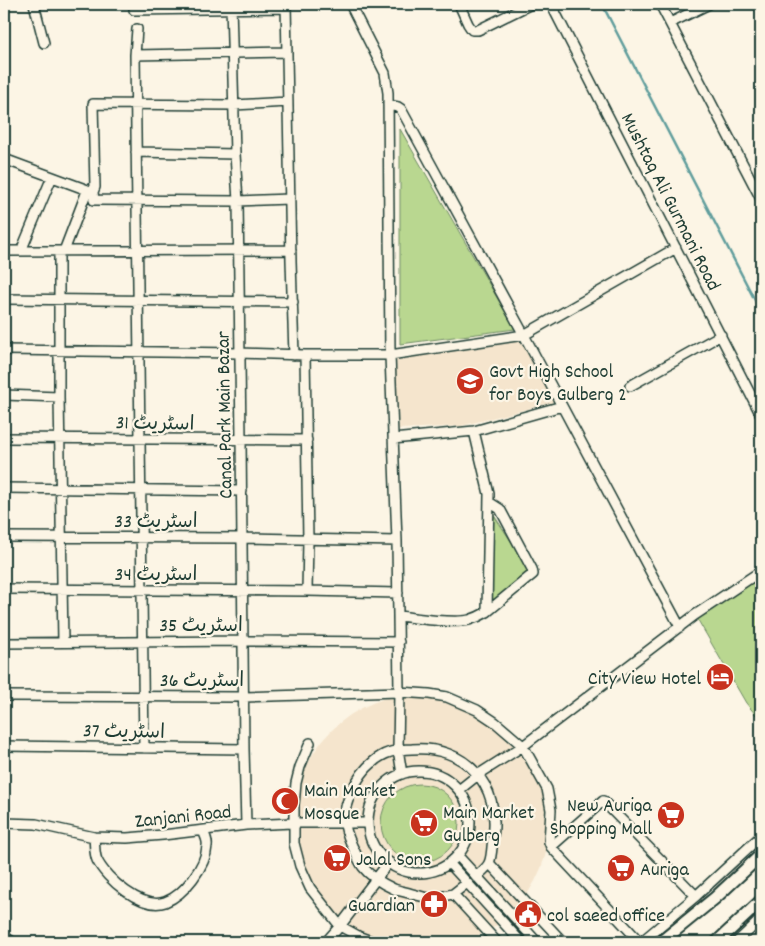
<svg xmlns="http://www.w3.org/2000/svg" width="765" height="946" font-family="Dekko,'Playpen Sans Arabic',sans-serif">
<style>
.built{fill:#f5e5cd}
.green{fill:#b9d790;stroke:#6c8a62}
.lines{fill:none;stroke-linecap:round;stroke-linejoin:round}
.stream{stroke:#609d9c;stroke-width:2.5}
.minor-casing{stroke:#1f3d34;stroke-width:12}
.major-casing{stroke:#1f3d34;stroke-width:15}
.minor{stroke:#fcf5e5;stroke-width:9}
.major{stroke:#fcf5e5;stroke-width:11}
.labels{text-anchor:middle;stroke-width:4.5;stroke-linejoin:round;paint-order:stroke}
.street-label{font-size:20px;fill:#1f3d34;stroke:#fcf5e5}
.poi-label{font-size:20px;fill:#1f3d34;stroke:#fcf5e5;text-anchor:start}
</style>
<rect width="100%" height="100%" fill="#fcf5e5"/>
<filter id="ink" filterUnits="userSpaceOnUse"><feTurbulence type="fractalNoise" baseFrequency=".02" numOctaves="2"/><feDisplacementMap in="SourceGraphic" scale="10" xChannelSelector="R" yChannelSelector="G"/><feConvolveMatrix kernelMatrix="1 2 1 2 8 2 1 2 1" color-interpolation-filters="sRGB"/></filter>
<g filter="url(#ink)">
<path class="built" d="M 521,341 L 554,402 L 461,426 L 399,429 L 395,360 Z
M294 821a128 128 0 1 1 256 0a128 128 0 1 1-256 0Z"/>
<path class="green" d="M 400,129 L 515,329 L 400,344 Z
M 493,514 L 529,568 L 530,573 L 490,604 Z
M 761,571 L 761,721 L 746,703 L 695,615 Z
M381 823a39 39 0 1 1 78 0a39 39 0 1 1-78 0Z"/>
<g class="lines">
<path class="stream" d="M 602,4 L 761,312"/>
<defs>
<path id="minor" d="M 34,4 L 44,43
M 231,4 L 235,154 L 238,201 L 241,440 L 244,749 L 246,825
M 286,4 L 291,261 L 294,355
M 350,4 L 385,73 L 388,93 L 390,355 L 397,541 L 399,692 L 398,749 L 402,774
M 459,4 L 468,24 L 472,30 L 478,30 L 531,4
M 551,4 L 761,415
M 660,4 L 761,199
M 134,10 L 286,8
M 670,23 L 709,4
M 137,29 L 135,55 L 144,748
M 135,55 L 287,52
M 388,105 L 398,107 L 401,109 L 524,335 L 680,627
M 136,152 L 235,154
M 4,159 L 93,192 L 94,200 L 238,201 L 290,199
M 93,192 L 95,187 L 93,104 L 234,105 L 288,102
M 4,251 L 291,250
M 21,251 L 52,177
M 59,251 L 59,397 L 63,642
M 64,251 L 87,191
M 4,299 L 293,302
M 4,350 L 239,353 L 305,355 L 390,355 L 524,335 L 676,248
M 305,355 L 308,540 L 307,591
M 630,386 L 721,335
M 4,395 L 59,397
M 474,431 L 489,494 L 487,612
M 4,438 L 307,440
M 393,439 L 474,431 L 562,406
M 4,488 L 242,491
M 4,537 L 242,538 L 397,541
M 4,589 L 307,591 L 398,593
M 398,616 C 417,618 452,624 469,620 C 476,618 482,615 487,612 L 533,574 L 532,569 L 500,509 L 489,502
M 4,643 L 243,641 L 399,642
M 4,696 L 244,697 L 399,692 L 429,694 L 447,697 L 477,710 L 495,722 L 523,746 L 547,789 L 551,810 L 549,842 L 551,847 L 640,942
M 310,743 L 300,767 L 296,783 L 294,805 L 294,843 L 300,866 L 310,888 L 340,926 L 360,937 L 374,942
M 4,746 L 244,749
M368 822a51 51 0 1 1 102 0a51 51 0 1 1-102 0Z
M 459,790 L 479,774 L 523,746 L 695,615 L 761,571
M 4,823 L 36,824 L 94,837 L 127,838 L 163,835 L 246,825 L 293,823 L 368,823
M 94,837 C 95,844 94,853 97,860 C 106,879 142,910 165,902 C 184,895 206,866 207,846 C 208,841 205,835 203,831
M 551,847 L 603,801 L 696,896
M 458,856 L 537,942
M 449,863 L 521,942
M 489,863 L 563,942
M 467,883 L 453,894 L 497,942
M 453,894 C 446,895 438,898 431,898 C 425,898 418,895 412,894 C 406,892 399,891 394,889 C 383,884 370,876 363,867 C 360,863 358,858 356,854 C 351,844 347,836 345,825 C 341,806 358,774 373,762 C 384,752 398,749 412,749 C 465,745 501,785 493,837 C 492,844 492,857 489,863 C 487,868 480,873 476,877
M 326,942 L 340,926 L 389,862
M 641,942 L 696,896 L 761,836
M 737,942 L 761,919"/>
<path id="major" d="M 4,938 L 10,942
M 661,942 L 715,898 L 761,855
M 717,942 L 761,901"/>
</defs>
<use href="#minor" class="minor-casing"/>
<use href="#major" class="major-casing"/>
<use href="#minor" class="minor"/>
<use href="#major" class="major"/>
</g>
</g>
<defs>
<symbol id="school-disc" viewBox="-11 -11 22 22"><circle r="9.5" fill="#c8321e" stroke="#fcf5e5"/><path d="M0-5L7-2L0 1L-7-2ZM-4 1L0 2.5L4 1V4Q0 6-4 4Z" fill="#fff"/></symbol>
<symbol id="hotel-disc" viewBox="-11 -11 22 22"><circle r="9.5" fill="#c8321e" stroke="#fcf5e5"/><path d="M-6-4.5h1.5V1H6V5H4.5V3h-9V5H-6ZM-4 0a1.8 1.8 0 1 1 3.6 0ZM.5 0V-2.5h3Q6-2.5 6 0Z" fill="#fff"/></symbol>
<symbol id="mosque-disc" viewBox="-11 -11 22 22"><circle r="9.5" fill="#c8321e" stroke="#fcf5e5"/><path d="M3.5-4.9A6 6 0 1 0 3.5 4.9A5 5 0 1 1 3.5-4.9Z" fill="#fff"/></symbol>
<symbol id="supermarket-disc" viewBox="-11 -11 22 22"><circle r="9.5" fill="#c8321e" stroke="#fcf5e5"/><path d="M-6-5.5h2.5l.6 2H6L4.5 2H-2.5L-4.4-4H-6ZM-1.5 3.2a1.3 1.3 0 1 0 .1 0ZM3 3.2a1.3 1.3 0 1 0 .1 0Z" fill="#fff"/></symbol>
<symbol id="pharmacy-disc" viewBox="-11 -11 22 22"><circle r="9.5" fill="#c8321e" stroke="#fcf5e5"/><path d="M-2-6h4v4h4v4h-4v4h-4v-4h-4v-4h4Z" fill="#fff"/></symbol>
<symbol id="civic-disc" viewBox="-11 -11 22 22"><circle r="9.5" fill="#c8321e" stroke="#fcf5e5"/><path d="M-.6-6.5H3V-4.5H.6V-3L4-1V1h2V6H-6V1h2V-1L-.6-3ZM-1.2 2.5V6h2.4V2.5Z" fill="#fff"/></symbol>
</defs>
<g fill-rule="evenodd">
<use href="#school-disc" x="454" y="365" width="32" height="32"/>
<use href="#hotel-disc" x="704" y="661" width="32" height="32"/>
<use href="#mosque-disc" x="269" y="785" width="32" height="32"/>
<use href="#supermarket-disc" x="655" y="799" width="32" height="32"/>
<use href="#supermarket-disc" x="408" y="807" width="32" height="32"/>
<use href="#supermarket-disc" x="321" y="842" width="32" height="32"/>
<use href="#supermarket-disc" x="605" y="852" width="32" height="32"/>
<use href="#pharmacy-disc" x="418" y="888" width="32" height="32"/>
<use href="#civic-disc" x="512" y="898" width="32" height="32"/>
</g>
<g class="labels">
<g class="street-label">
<text transform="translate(672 201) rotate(63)" y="7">Mushtaq Ali Gurmani Road</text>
<text transform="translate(223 415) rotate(-91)" y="7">Canal Park Main Bazar</text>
<text transform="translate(155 422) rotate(1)" y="7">اسٹریٹ 31</text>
<text x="156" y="527">اسٹریٹ 33</text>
<text x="156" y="580">اسٹریٹ 34</text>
<text x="201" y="631">اسٹریٹ 35</text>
<text x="202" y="686">اسٹریٹ 36</text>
<text transform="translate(124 730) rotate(1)" y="7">اسٹریٹ 37</text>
<text transform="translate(183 815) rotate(-6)" y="7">Zanjani Road</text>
</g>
<g class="poi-label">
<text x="489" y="377">Govt High School<tspan x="489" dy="23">for Boys Gulberg 2</tspan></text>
<text x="701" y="684" text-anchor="end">City View Hotel</text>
<text x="304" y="796">Main Market<tspan x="304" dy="23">Mosque</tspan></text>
<text x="652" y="811" text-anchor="end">New Auriga<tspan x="652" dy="23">Shopping Mall</tspan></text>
<text x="443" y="818">Main Market<tspan x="443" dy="23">Gulberg</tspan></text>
<text x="356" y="865">Jalal Sons</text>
<text x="640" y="875">Auriga</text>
<text x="415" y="911" text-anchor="end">Guardian</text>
<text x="547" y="921">col saeed office</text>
</g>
</g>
<rect width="765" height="946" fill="none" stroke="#fcf5e5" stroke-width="20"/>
<rect x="10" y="10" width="745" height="926" fill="none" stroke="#1f3d34" stroke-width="2" filter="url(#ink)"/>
</svg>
